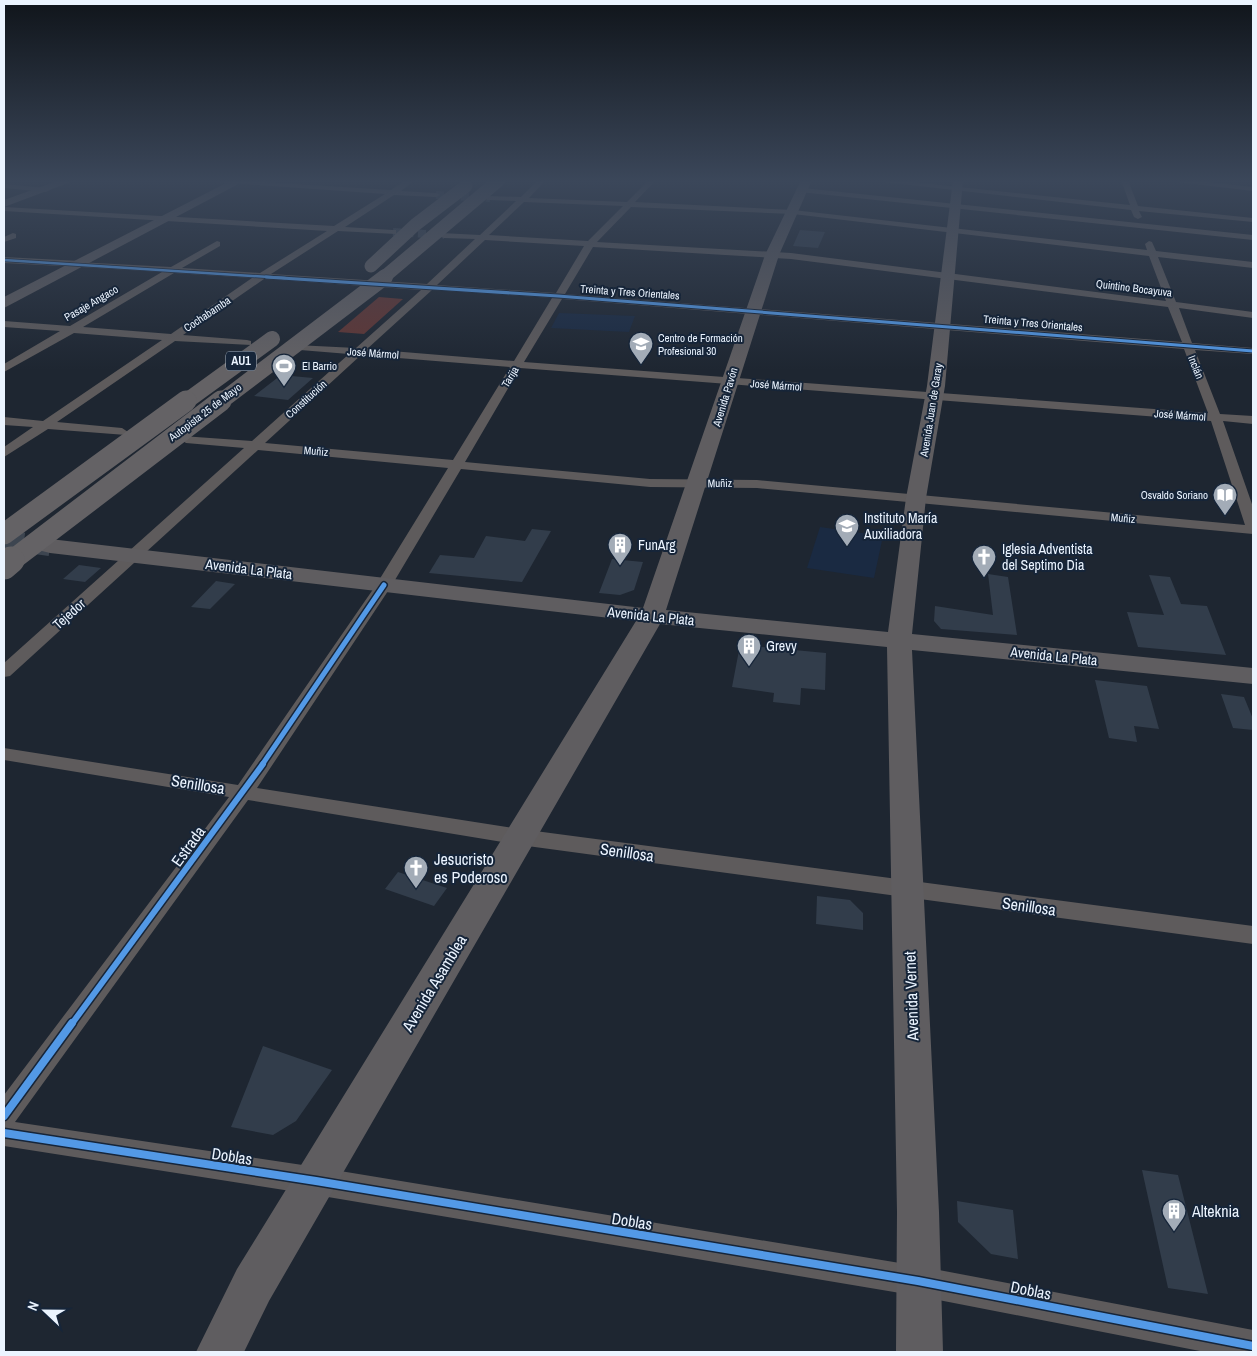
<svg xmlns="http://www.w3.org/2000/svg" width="1257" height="1356" font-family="'Archivo Narrow',sans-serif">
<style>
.built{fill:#1a2a42}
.green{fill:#613634}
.building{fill:#323d4b}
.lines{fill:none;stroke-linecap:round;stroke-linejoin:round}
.minor-tunnel{stroke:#3d4550;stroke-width:8;stroke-dasharray:8 4.5;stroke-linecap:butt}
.secondary-tunnel{stroke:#3d4550;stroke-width:20;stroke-dasharray:20 10;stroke-linecap:butt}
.minor{fill:#5e5b5c;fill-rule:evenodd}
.tertiary{fill:#5e5b5c;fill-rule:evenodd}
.secondary{fill:#5f5d60;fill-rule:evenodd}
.primary{fill:#5e5c5f;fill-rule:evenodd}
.motorway-bridge-far3{stroke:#646265;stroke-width:13}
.motorway-bridge-far2{stroke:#646265;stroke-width:16}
.motorway-bridge-far1{stroke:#646265;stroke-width:21}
.motorway-bridge{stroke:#646265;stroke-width:27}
.cycleway-far4-casing{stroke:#162539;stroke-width:4}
.cycleway-far3-casing{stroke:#162539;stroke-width:5}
.cycleway-far2-casing{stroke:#162539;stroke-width:8}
.cycleway-far1-casing{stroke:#162539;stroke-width:9}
.cycleway-casing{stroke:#162539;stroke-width:11}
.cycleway-far4{stroke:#5399e6;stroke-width:2.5}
.cycleway-far3{stroke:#5399e6;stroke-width:3}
.cycleway-far2{stroke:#5399e6;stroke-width:5}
.cycleway-far1{stroke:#5399e6;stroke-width:6}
.cycleway{stroke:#5399e6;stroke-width:8}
.labels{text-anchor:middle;stroke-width:4;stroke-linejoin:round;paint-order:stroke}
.far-street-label{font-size:11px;fill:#ebf4ff;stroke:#162539}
.far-poi-label{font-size:11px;fill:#ebf4ff;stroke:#162539;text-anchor:start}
.shield{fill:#162539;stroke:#abb6c4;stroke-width:1}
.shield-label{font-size:12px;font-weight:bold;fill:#ebf4ff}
.poi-label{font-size:14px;fill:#ebf4ff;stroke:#162539;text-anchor:start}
.street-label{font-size:14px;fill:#ebf4ff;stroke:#162539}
.near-street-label{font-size:16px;fill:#ebf4ff;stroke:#162539}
.near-poi-label{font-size:16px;fill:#ebf4ff;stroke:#162539;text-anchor:start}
</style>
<rect width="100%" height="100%" fill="#1e2631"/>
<path class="built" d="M 559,313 L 635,316 L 629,332 L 551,328 Z
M 820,527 L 883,536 L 874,578 L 807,568 Z"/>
<path class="green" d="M 379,297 L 403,299 L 364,334 L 338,332 Z"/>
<path class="building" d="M 800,230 L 825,232 L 818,248 L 793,246 Z
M 281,375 L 313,378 L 288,400 L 254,396 Z
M 532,529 L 551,531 L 522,582 L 429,573 L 440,555 L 474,558 L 486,536 L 525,541 Z
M 612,559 L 643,562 L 634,590 L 620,595 L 599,593 Z
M 79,565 L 101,568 L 85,582 L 63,579 Z
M 988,574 L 1008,577 L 1017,635 L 941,629 L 934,621 L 935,606 L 993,615 Z
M 1149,575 L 1170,577 L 1181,604 L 1207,606 L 1226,655 L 1138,647 L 1127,612 L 1164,615 Z
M 216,581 L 235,584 L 210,609 L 191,607 Z
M 740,645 L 826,653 L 825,690 L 801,688 L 800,705 L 773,702 L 774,693 L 732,687 Z
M 1095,680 L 1147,686 L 1159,729 L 1134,726 L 1137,742 L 1109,738 Z
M 1221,694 L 1244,697 L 1253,719 L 1253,730 L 1233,728 Z
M 398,872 L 447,888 L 434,906 L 385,889 Z
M 817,896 L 850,900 L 863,913 L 863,930 L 816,924 Z
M 263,1046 L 332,1070 L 296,1121 L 273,1135 L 231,1127 Z
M 1142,1170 L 1178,1175 L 1208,1294 L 1168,1288 Z
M 957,1201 L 1013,1210 L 1018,1259 L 991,1254 L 958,1222 Z"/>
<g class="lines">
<path class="minor-tunnel" d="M 436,195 L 490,198
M 393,232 L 444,235"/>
<path class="secondary-tunnel" d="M 4,540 L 50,546"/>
<path class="minor" d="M 187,180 L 231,180 L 391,190 L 406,180 L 415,180 L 401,191 L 436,193 L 440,195 L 436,197 L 394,195 L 345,227 L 393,230 L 396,230 L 396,234 L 338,231 L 271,274 L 427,284 L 475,239 L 444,238 L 441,237 L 441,233 L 480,235 L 516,201 L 490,200 L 487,200 L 487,196 L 521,197 L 538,180 L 546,180 L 529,198 L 627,202 L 649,180 L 656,180 L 635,202 L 793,210 L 1147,250 L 1145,244 L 1149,241 L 1152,242 L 1156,251 L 1253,262 L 1253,268 L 1158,257 L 1176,302 L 1253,312 L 1253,318 L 1179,308 L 1192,343 L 1253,348 L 1253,354 L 1195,350 L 1220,414 L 1253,416 L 1253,424 L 1223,421 L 1253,507 L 1253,534 L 757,488 L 650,487 L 461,469 L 392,585 L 257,788 L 520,829 L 1253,926 L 1253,944 L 520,845 L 248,800 L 15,1122 L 316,1167 L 918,1266 L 1253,1330 L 1253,1352 L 1205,1352 L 918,1296 L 316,1195 L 4,1146 L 4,1095 L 229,797 L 4,760 L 4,748 L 238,785 L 376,585 L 448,468 L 258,450 L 10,676 L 4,677 L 4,663 L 244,448 L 186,443 L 180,439 L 182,436 L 252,441 L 349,354 L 300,350 L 295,347 L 296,345 L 356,348 L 421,290 L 264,279 L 183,335 L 247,340 L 251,341 L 251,345 L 175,341 L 57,422 L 122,428 L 128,432 L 126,435 L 48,429 L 4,457 L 4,447 L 33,427 L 4,425 L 4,417 L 43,421 L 162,340 L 74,333 L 4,372 L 4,364 L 60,331 L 4,327 L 4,321 L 70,326 L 162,272 L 80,267 L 76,264 L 77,262 L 171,267 L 217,241 L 220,242 L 220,246 L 182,268 L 260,273 L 327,231 L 4,211 L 4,207 L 334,226 L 385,194 ZM 524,202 L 623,206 L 588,241 L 489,235 ZM 631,207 L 793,214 L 1149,256 L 1166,301 L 791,253 L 597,242 ZM 485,240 L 584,246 L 556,293 L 437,285 ZM 593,247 L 791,259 L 1168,307 L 1182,342 L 565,294 ZM 174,273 L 252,278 L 171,334 L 83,327 ZM 432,290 L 552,298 L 514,361 L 367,349 ZM 562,299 L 1184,349 L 1208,413 L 524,362 ZM 361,355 L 510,367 L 453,460 L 265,443 ZM 520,368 L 1211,421 L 1245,525 L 757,480 L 650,479 L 465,462 Z
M 866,180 L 893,180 L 1130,205 L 1121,180 L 1128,180 L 1138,206 L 1253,218 L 1253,222 L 1139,211 L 1142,217 L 1138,219 L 1134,217 L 1131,210 Z
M 1160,180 L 1188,180 L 1253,187 L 1253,191 Z
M 4,184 L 46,188 L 50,190 L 46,192 L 4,188 Z
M 803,188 L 1253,235 L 1253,240 L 800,192 L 799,190 Z
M 13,233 L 16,234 L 16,238 L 4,242 L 4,237 Z"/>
<path class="tertiary" d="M 4,257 L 80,261 L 86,264 L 80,267 L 4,263 Z"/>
<path class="secondary" d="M 60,180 L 76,180 L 4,207 L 4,200 Z
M 801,180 L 812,180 L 779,255 L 666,610 L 888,632 L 906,498 L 927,386 L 953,180 L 963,180 L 945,386 L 926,498 L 912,634 L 1253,668 L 1253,684 L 912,650 L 939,1212 L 943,1352 L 896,1352 L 897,1212 L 887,647 L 660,624 L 269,1301 L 244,1352 L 196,1352 L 237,1269 L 636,621 L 50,553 L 42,551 L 39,546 L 42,541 L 50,539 L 643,608 L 765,255 Z"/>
<path class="primary" d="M 232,180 L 246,180 L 4,308 L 4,297 Z"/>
<path class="motorway-bridge-far3" d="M 371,266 L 415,225 L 466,186
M 383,278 L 499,180"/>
<path class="motorway-bridge-far2" d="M 184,403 L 272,339
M 219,403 L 385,277"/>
<path class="motorway-bridge-far1" d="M 4,534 L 186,401
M 10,562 L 221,401"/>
<path class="motorway-bridge" d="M 4,566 L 11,560"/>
<defs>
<path id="cycleway-far4" d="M 4,260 L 285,278"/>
<path id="cycleway-far3" d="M 266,277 L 558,296 L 1253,351"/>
<path id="cycleway-far2" d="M 262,765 L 384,585"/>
<path id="cycleway-far1" d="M 71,1025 L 263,764"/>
<path id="cycleway" d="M 4,1116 L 72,1023
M 4,1133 L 316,1181 L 918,1281 L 1253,1346"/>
</defs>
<use href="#cycleway-far4" class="cycleway-far4-casing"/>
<use href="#cycleway-far3" class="cycleway-far3-casing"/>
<use href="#cycleway-far2" class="cycleway-far2-casing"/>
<use href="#cycleway-far1" class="cycleway-far1-casing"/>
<use href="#cycleway" class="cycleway-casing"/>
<use href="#cycleway-far4" class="cycleway-far4"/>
<use href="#cycleway-far3" class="cycleway-far3"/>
<use href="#cycleway-far2" class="cycleway-far2"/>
<use href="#cycleway-far1" class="cycleway-far1"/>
<use href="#cycleway" class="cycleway"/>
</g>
<linearGradient id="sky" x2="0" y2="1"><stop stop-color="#10151b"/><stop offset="0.49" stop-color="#3b475a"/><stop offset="1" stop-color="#3b475a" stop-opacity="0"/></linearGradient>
<rect width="1257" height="370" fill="url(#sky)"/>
<defs>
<symbol id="school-pin" viewBox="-11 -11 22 30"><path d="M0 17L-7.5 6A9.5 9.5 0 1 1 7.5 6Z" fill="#a3acb7" stroke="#162539"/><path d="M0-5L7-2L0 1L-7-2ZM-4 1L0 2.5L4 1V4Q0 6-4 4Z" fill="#fff"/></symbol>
<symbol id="stadium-pin" viewBox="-11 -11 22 30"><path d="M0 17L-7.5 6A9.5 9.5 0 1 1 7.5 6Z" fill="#a3acb7" stroke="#162539"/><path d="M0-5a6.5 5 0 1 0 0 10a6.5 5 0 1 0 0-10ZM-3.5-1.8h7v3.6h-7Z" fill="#fff"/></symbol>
<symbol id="library-pin" viewBox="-11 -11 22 30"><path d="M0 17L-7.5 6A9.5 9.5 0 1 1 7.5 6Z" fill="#a3acb7" stroke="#162539"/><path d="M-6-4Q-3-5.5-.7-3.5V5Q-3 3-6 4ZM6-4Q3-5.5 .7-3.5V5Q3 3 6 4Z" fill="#fff"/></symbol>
<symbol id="building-pin" viewBox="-11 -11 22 30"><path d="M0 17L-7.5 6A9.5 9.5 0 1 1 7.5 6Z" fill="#a3acb7" stroke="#162539"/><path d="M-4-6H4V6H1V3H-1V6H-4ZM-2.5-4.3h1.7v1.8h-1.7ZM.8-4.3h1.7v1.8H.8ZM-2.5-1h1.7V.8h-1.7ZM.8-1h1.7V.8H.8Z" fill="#fff"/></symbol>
<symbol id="church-pin" viewBox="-11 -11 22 30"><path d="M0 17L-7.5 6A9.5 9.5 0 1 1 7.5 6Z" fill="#a3acb7" stroke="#162539"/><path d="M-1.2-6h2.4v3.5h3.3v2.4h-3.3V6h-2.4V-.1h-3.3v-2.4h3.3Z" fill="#fff"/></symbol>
</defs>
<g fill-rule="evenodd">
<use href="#school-pin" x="627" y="330" width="28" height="38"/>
<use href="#stadium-pin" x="270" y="352" width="28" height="38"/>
<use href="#library-pin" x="1211" y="481" width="28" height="38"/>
<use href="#school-pin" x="833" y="512" width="28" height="38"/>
<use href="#building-pin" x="606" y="531" width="28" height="38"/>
<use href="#church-pin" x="970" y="543" width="28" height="38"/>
<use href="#building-pin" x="735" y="632" width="28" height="38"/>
<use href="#church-pin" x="402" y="854" width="28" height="38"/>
<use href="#building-pin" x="1160" y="1197" width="28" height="38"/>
</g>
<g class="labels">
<g class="far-street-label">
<text transform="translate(1134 288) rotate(7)" y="4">Quintino Bocayuva</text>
<text transform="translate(630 292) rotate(4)" y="4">Treinta y Tres Orientales</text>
<text transform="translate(91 303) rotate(-30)" y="4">Pasaje Angaco</text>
<text transform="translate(207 314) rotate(-34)" y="4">Cochabamba</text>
<text transform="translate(1033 323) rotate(5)" y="4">Treinta y Tres Orientales</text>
<text transform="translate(373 353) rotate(4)" y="4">José Mármol</text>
<text transform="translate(1196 367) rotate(68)" y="4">Inclán</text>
<text transform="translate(510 377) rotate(-59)" y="4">Tarija</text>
<text transform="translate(776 385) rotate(4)" y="4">José Mármol</text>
<text transform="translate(725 397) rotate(-73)" y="4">Avenida Pavón</text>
<text transform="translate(306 399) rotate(-42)" y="4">Constitución</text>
<text transform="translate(931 410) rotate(-81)" y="4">Avenida Juan de Garay</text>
<text transform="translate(205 412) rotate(-37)" y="4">Autopista 25 de Mayo</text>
<text transform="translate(1180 415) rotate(4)" y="4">José Mármol</text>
<text transform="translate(316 451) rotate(5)" y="4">Muñiz</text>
<text transform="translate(720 483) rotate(-1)" y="4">Muñiz</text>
<text transform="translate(1123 518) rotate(5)" y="4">Muñiz</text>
</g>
<g class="far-poi-label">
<text x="658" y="342">Centro de Formación<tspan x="658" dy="13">Profesional 30</tspan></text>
<text x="302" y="370">El Barrio</text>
<text x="1208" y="499" text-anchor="end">Osvaldo Soriano</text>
</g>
<rect class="shield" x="226" y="351.5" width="30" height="19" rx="4"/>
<g class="shield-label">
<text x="241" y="365">AU1</text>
</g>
<g class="poi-label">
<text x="864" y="523">Instituto María<tspan x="864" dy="16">Auxiliadora</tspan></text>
<text x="638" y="550">FunArg</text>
<text x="1002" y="554">Iglesia Adventista<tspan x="1002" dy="16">del Septimo Dia</tspan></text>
<text x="766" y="651">Grevy</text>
</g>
<g class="street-label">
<text transform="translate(249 569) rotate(7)" y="5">Avenida La Plata</text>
<text transform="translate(69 614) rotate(-42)" y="5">Tejedor</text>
<text transform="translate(651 616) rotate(6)" y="5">Avenida La Plata</text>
<text transform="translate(1054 656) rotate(6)" y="5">Avenida La Plata</text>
</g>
<g class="near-street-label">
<text transform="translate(198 784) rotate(9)" y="6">Senillosa</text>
<text transform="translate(188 846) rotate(-54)" y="6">Estrada</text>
<text transform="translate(627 852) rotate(8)" y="6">Senillosa</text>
<text transform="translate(1029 906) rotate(8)" y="6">Senillosa</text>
<text transform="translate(434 983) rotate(-59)" y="6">Avenida Asamblea</text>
<text transform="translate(911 996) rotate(-92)" y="6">Avenida Vernet</text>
<text transform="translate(232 1156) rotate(9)" y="6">Doblas</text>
<text transform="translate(632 1221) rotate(9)" y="6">Doblas</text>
<text transform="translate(1031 1290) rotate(11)" y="6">Doblas</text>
</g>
<g class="near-poi-label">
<text x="434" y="865">Jesucristo<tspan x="434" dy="18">es Poderoso</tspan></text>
<text x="1192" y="1217">Alteknia</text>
</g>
</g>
<rect width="1257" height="1356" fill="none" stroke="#ebf4ff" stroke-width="10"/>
<g transform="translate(45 1311) rotate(292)" stroke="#162539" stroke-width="4" paint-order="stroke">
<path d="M0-4L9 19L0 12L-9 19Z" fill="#ebf4ff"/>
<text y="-8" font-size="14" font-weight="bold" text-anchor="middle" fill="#ebf4ff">N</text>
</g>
</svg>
